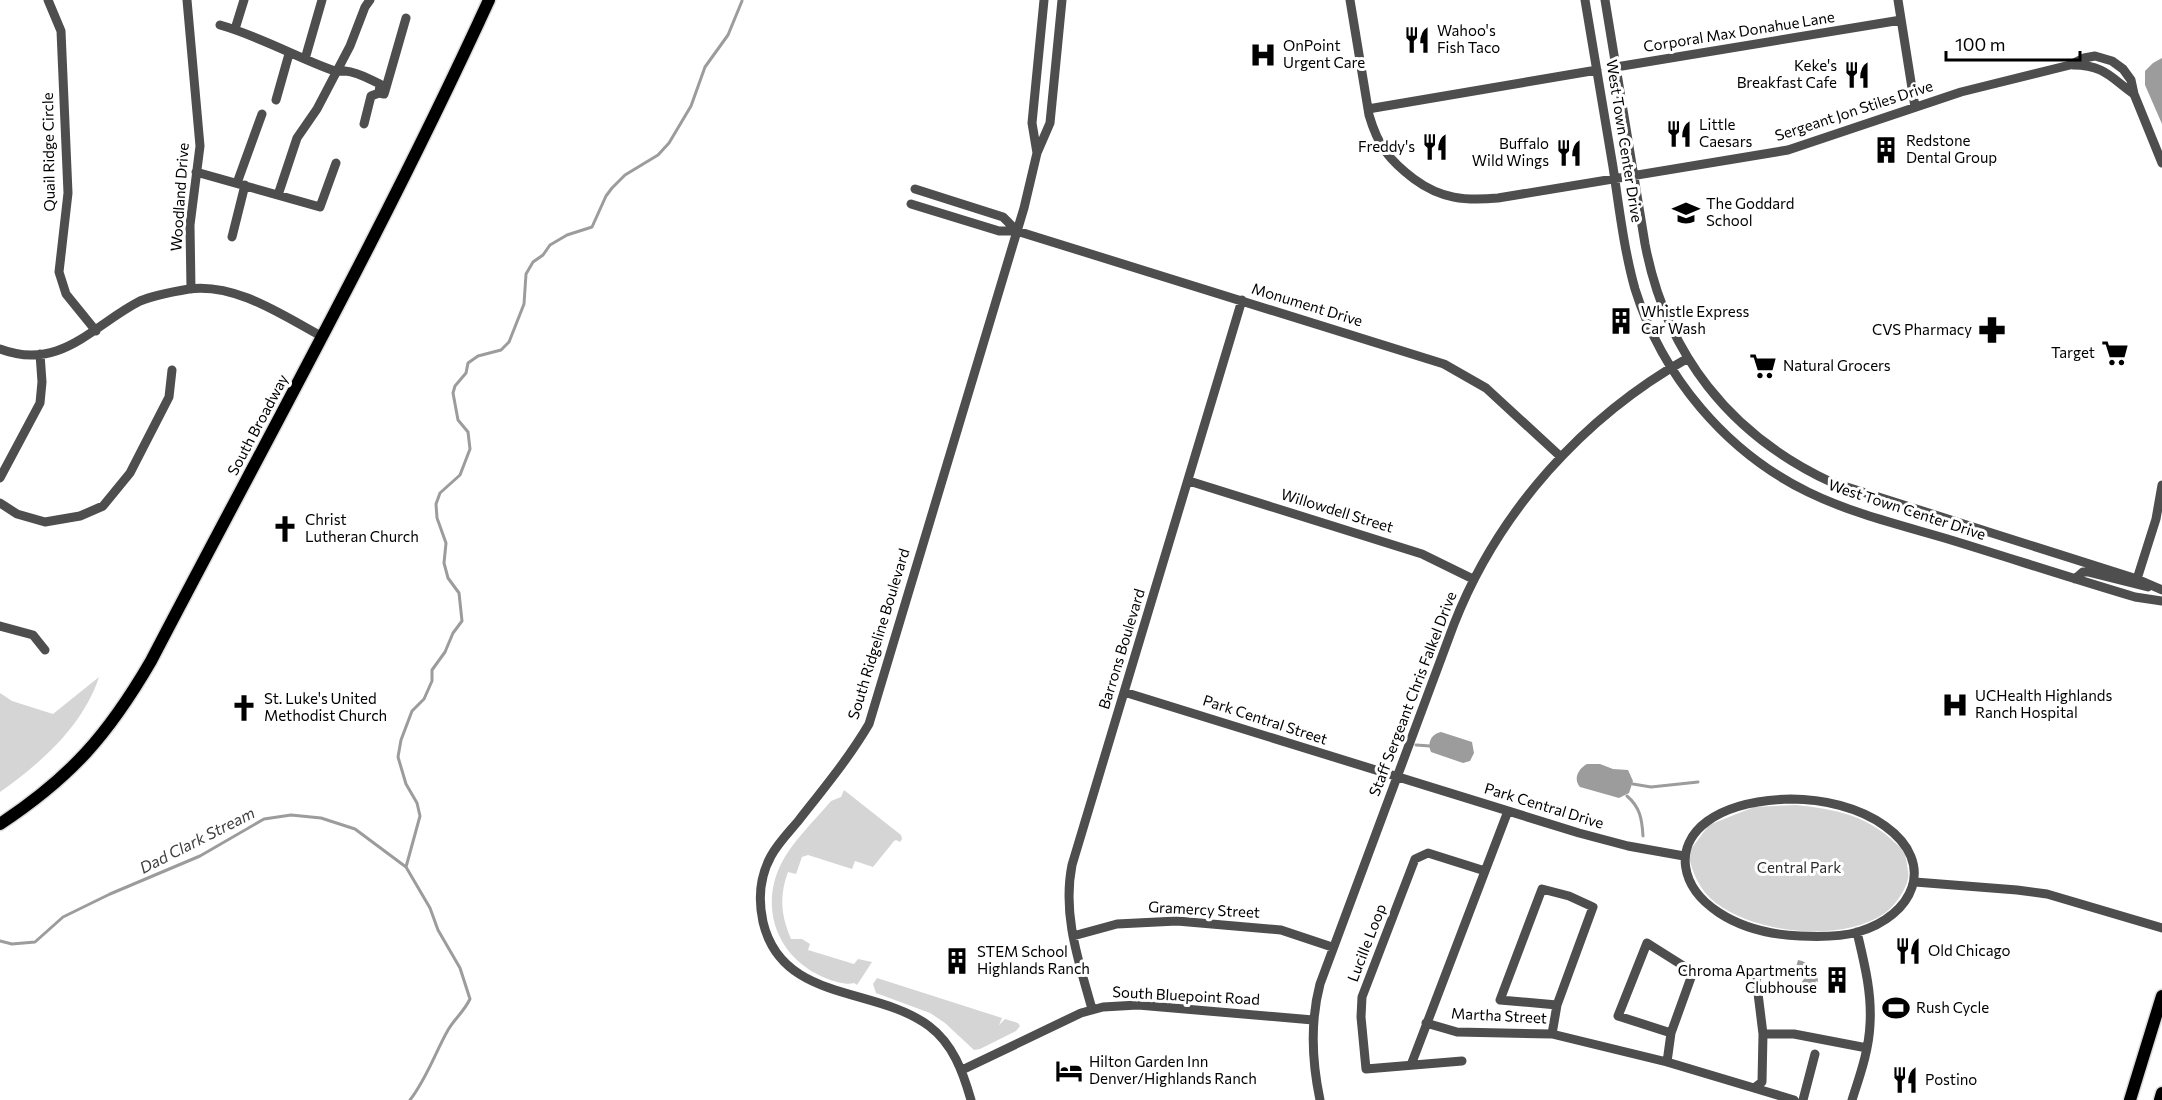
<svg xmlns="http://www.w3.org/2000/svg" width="2162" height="1100" font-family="Commissioner,sans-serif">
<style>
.green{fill:#d5d5d5}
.water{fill:#9c9c9c}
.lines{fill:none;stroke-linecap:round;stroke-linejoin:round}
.stream{stroke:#9c9c9c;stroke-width:3}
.major-casing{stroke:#dbdbdb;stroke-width:15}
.minor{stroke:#4e4e4e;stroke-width:9}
.major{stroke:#000;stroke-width:12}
.labels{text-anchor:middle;stroke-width:6;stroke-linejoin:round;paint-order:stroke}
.poi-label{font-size:15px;fill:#000;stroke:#fff;text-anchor:start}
.street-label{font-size:15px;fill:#000;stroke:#fff}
.park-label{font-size:15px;fill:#2c2c2c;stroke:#fff}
.water-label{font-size:16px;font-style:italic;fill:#3d3d3d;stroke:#fff}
</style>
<rect width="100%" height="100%" fill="#fff"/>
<path class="green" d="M 99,677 C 83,726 41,763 0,792 L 0,693 L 12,701 L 53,714 Z
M 844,790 L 901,835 L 902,839 L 900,842 L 896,840 L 894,841 L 873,867 L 855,861 L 852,869 L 808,855 L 802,857 L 796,874 L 788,872 C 779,896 781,916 791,939 L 802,939 L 810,944 L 808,950 L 854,964 L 858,959 L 872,962 L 857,985 L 854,983 C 843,987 816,975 807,968 C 772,944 762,900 782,862 C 794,840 815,820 831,801 L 841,797 Z
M 1796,805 C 1832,809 1864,814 1892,840 C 1896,844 1902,848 1904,853 C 1907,859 1907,866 1908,871 C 1911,884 1895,906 1885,913 C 1842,943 1757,934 1716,903 C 1699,890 1692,872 1688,853 L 1709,825 L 1754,807 Z
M 877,978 L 1002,1018 L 999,1025 L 1005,1019 L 1018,1023 L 1020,1026 L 1016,1031 L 980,1049 L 974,1050 L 945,1023 L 930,1013 L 876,993 L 873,984 Z"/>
<path class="water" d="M 2162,58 L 2162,124 L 2145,85 L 2145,71 L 2153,63 Z
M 1441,732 L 1472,742 L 1474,753 L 1470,761 L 1463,763 L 1431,752 C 1427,743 1431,734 1441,732 Z
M 1587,764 L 1600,764 L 1613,769 L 1628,770 L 1633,781 L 1629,793 L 1619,798 L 1580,787 C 1573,779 1578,769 1587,764 Z
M 1798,960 C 1809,962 1818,971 1818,982 L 1816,981 L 1814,986 L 1801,983 L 1804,979 L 1800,975 L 1796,978 L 1792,967 L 1796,967 Z"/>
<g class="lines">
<path class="stream" d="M 1416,745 L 1430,746
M 1633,784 L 1651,787 L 1698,782
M 1627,796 C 1640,807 1642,819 1643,836
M 0,941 L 12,944 L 35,942 L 63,917 L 110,894 L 200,856 L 264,819 L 291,815 L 321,818 L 355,829 L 406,867
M 410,1100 C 427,1078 435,1053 448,1030 C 455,1018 463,1013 470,999 L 460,968 L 438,930 L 430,908 L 406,867 L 420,816 L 417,803 L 406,784 L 398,757 L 401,740 L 412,711 L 424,699 L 432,681 L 432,670 L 445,652 L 453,633 L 462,621 L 459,593 L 448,578 L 444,563 L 446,543 L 437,518 L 436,504 L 440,493 L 460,475 L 470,449 L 468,432 L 458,420 L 453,393 L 455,386 L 466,373 L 468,363 L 478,356 L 501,350 L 509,342 L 524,304 L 526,274 L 533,262 L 543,255 L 550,245 L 567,235 L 592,227 L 606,196 L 612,188 L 625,175 L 658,155 L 669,143 L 691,106 L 705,67 L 728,35 L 742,1"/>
<defs>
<path id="major" d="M 0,824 C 71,777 108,735 151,661 C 265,442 386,225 489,0
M 2130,1100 L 2162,996
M 2160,1100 L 2162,1093"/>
</defs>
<use href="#major" class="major-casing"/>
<path class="minor" d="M 48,0 L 61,31 L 68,193 L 59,272 L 66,294 L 96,331
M 187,0 L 200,146 L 190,225 L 191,289
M 1350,0 L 1369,115 C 1378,146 1389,160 1414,179 C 1441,199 1465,201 1498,198 L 1788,150 L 1961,92 L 2070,65 L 2084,58 L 2095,56 L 2112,61 L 2123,69 L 2131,80 L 2134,94 L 2162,163
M 1585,0 C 1594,56 1604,111 1613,167 C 1619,207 1624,250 1635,289 C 1662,376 1726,452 1808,492 C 1853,514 1904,526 1951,540 C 2013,559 2074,579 2135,597 L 2162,601
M 1605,0 L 1645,244 C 1666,354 1730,435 1831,482 L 2137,579 L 2162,590
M 1898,0 L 1915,107
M 220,25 C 259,36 294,56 332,70 C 337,72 340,71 345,71 C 358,72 369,79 380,84 L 379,93
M 235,29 L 244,0
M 305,59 L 322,0
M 2073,65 C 2105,65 2111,78 2134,94
M 1616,67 L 1901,20
M 276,100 L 289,54
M 1368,109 L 1597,70
M 364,124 L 371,96 L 379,93 L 384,94 L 385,91 L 406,18
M 1037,153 L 1032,123 L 1044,0
M 196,172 L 320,207 L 336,163
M 237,183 L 262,114
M 915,189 L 1003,217 L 1017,231
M 278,195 L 297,138 L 317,109 L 350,46 L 365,7 L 370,0
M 911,204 L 999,231 L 1017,231 L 1444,364 L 1486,388 L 1561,457
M 232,237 L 245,185
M 0,349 C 60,372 93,325 140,301 C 152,296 177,291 189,289 C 236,283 282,315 321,336
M 0,478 L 40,403 L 42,382 L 40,354
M 1189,481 L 1422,554 L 1473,579
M 0,503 L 17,514 L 45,522 L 80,516 L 103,506 L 130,473 L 169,397 L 172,370
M 2075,579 L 2083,572 L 2088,572 L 2148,587
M 2137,579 L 2156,519 L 2162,485
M 0,626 L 33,635 L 45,650
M 1124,692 L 1579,833 L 1628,846 L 1684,856
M 1791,799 C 1822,799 1859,807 1885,826 C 1938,864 1913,916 1858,932 C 1840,937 1819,937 1800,936 C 1663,930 1635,803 1791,799 Z
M 1915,882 L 2017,890 L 2047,894 L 2162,928
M 1073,936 L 1117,924 L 1177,921 L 1281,930 L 1332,947
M 1756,977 L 1763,1034
M 1092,1009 C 1079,962 1062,915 1072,865 L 1242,300
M 1426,1023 L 1457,1032 L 1552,1034 L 1667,1062 L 1754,1088 L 1762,1082 L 1763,1034 L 1794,1034 L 1867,1048
M 1552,1034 L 1557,1005 L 1593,907 L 1569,896 L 1542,889 L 1500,1000 L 1557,1005
M 1462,1061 L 1366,1069 L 1361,1017 L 1362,997 L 1415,859 L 1428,853 L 1485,871
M 1667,1062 L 1671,1033 L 1693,972 L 1647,943 L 1618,1016 L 1671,1033
M 1411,1065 L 1508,811
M 962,1070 L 1081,1013 L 1103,1007 L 1138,1005 L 1313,1020
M 1754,1088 L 1794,1100
M 971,1100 C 963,1072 953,1044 929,1026 C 876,986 782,1003 763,922 C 758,899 760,876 771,856 C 778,843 790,831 799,820 C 824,788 849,758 869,724 L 1024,208 L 1037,153 L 1050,123 L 1062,0
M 1320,1100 C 1312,1062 1310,1022 1320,984 L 1454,624 C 1498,512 1583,417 1688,358
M 1803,1100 L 1815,1054
M 1852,1100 C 1860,1075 1869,1050 1870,1024 C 1872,992 1864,962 1857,932"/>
<use href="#major" class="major"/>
</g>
<defs>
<symbol id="restaurant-bare" viewBox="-9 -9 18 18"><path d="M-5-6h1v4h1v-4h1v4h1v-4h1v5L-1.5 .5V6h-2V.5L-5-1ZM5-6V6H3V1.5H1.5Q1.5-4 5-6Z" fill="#000" stroke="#fff" stroke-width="2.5" paint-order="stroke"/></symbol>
<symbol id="hospital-bare" viewBox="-9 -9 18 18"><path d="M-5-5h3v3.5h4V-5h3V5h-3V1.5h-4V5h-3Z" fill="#000" stroke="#fff" stroke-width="2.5" paint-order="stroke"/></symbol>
<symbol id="building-bare" viewBox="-9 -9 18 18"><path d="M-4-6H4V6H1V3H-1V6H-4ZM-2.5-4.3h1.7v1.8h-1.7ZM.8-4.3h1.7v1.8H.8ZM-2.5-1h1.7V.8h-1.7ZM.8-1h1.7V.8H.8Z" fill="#000" stroke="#fff" stroke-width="2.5" paint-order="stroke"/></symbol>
<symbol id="school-bare" viewBox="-9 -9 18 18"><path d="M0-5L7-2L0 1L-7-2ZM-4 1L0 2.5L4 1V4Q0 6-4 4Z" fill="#000" stroke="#fff" stroke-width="2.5" paint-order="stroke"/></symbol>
<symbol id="pharmacy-bare" viewBox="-9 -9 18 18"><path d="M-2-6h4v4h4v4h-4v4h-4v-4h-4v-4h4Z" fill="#000" stroke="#fff" stroke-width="2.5" paint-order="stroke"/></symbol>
<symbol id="supermarket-bare" viewBox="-9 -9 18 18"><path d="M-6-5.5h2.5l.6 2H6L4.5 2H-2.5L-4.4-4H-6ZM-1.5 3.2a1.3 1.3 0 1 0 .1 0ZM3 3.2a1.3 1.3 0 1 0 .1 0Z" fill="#000" stroke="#fff" stroke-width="2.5" paint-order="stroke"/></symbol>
<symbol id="church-bare" viewBox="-9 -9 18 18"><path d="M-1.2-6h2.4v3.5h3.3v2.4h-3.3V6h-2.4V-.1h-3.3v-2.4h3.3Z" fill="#000" stroke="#fff" stroke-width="2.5" paint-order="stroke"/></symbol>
<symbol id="stadium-bare" viewBox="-9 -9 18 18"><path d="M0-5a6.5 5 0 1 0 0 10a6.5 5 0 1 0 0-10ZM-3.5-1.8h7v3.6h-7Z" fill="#000" stroke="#fff" stroke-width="2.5" paint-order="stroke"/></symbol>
<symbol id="hotel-bare" viewBox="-9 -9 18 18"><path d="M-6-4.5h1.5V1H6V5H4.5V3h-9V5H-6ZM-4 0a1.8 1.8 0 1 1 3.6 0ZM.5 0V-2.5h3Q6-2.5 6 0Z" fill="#000" stroke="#fff" stroke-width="2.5" paint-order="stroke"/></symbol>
</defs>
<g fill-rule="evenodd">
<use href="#restaurant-bare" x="1398" y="21" width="38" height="38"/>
<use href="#hospital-bare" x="1244" y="36" width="38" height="38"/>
<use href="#restaurant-bare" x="1838" y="56" width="38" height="38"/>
<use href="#restaurant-bare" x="1660" y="115" width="38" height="38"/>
<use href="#restaurant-bare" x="1416" y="128" width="38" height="38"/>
<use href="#building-bare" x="1867" y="131" width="38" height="38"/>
<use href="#restaurant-bare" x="1550" y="134" width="38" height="38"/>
<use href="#school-bare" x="1667" y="194" width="38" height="38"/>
<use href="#building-bare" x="1602" y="302" width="38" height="38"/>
<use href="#pharmacy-bare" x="1973" y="311" width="38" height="38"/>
<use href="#supermarket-bare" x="2096" y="334" width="38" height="38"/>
<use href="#supermarket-bare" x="1744" y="347" width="38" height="38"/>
<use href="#church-bare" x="266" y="510" width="38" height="38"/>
<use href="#hospital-bare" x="1936" y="686" width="38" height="38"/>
<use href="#church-bare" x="225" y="689" width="38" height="38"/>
<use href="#restaurant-bare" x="1889" y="932" width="38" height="38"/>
<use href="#building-bare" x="938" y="942" width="38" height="38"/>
<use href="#building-bare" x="1818" y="961" width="38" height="38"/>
<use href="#stadium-bare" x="1877" y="989" width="38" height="38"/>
<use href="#hotel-bare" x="1050" y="1052" width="38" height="38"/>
<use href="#restaurant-bare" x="1886" y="1061" width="38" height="38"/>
</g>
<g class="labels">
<g class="poi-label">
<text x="1437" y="36">Wahoo's<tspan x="1437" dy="17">Fish Taco</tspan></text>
<text x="1283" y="51">OnPoint<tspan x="1283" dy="17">Urgent Care</tspan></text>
<text x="1837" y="71" text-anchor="end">Keke's<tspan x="1837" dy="17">Breakfast Cafe</tspan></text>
<text x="1699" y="130">Little<tspan x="1699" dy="17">Caesars</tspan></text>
<text x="1906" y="146">Redstone<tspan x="1906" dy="17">Dental Group</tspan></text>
<text x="1549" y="149" text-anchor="end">Buffalo<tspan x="1549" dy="17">Wild Wings</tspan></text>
<text x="1415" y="152" text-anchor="end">Freddy's</text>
<text x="1706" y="209">The Goddard<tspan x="1706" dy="17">School</tspan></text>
<text x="1641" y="317">Whistle Express<tspan x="1641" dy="17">Car Wash</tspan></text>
<text x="1972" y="335" text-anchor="end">CVS Pharmacy</text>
<text x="2095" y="358" text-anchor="end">Target</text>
<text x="1783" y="371">Natural Grocers</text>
<text x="305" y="525">Christ<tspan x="305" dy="17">Lutheran Church</tspan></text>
<text x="1975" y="701">UCHealth Highlands<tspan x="1975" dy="17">Ranch Hospital</tspan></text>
<text x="264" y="704">St. Luke's United<tspan x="264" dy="17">Methodist Church</tspan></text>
<text x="1928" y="956">Old Chicago</text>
<text x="977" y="957">STEM School<tspan x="977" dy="17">Highlands Ranch</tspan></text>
<text x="1817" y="976" text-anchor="end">Chroma Apartments<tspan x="1817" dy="17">Clubhouse</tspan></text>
<text x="1916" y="1013">Rush Cycle</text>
<text x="1089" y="1067">Hilton Garden Inn<tspan x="1089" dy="17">Denver/Highlands Ranch</tspan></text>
<text x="1925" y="1085">Postino</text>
</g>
<g class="street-label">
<text transform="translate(1739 32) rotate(-9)" y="5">Corporal Max Donahue Lane</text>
<text transform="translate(1854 111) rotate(-18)" y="5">Sergeant Jon Stiles Drive</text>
<text transform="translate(1624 141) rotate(81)" y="5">West Town Center Drive</text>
<text transform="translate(49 152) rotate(-91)" y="5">Quail Ridge Circle</text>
<text transform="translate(180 197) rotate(-86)" y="5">Woodland Drive</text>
<text transform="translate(1307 305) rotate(17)" y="5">Monument Drive</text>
<text transform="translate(258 425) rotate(-62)" y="5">South Broadway</text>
<text transform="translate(1907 510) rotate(18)" y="5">West Town Center Drive</text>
<text transform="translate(1337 511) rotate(17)" y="5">Willowdell Street</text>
<text transform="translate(879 634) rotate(-73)" y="5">South Ridgeline Boulevard</text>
<text transform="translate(1122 649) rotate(-73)" y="5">Barrons Boulevard</text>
<text transform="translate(1413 694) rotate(-69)" y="5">Staff Sergeant Chris Falkel Drive</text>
<text transform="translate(1265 720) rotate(18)" y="5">Park Central Street</text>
<text transform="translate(1544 806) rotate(17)" y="5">Park Central Drive</text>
<text transform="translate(1204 910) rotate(3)" y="5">Gramercy Street</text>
<text transform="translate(1367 943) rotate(-69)" y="5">Lucille Loop</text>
<text transform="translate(1186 996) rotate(3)" y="5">South Bluepoint Road</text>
<text transform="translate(1499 1016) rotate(3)" y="5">Martha Street</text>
</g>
<g class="park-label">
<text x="1799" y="873">Central Park</text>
</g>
<g class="water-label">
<text transform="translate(197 840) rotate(-27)" y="6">Dad Clark Stream</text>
</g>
</g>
<path d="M1946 51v9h134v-9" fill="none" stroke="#000000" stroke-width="3"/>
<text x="1955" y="51" font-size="18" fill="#000000" stroke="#ffffff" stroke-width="4.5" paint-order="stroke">100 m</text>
</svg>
